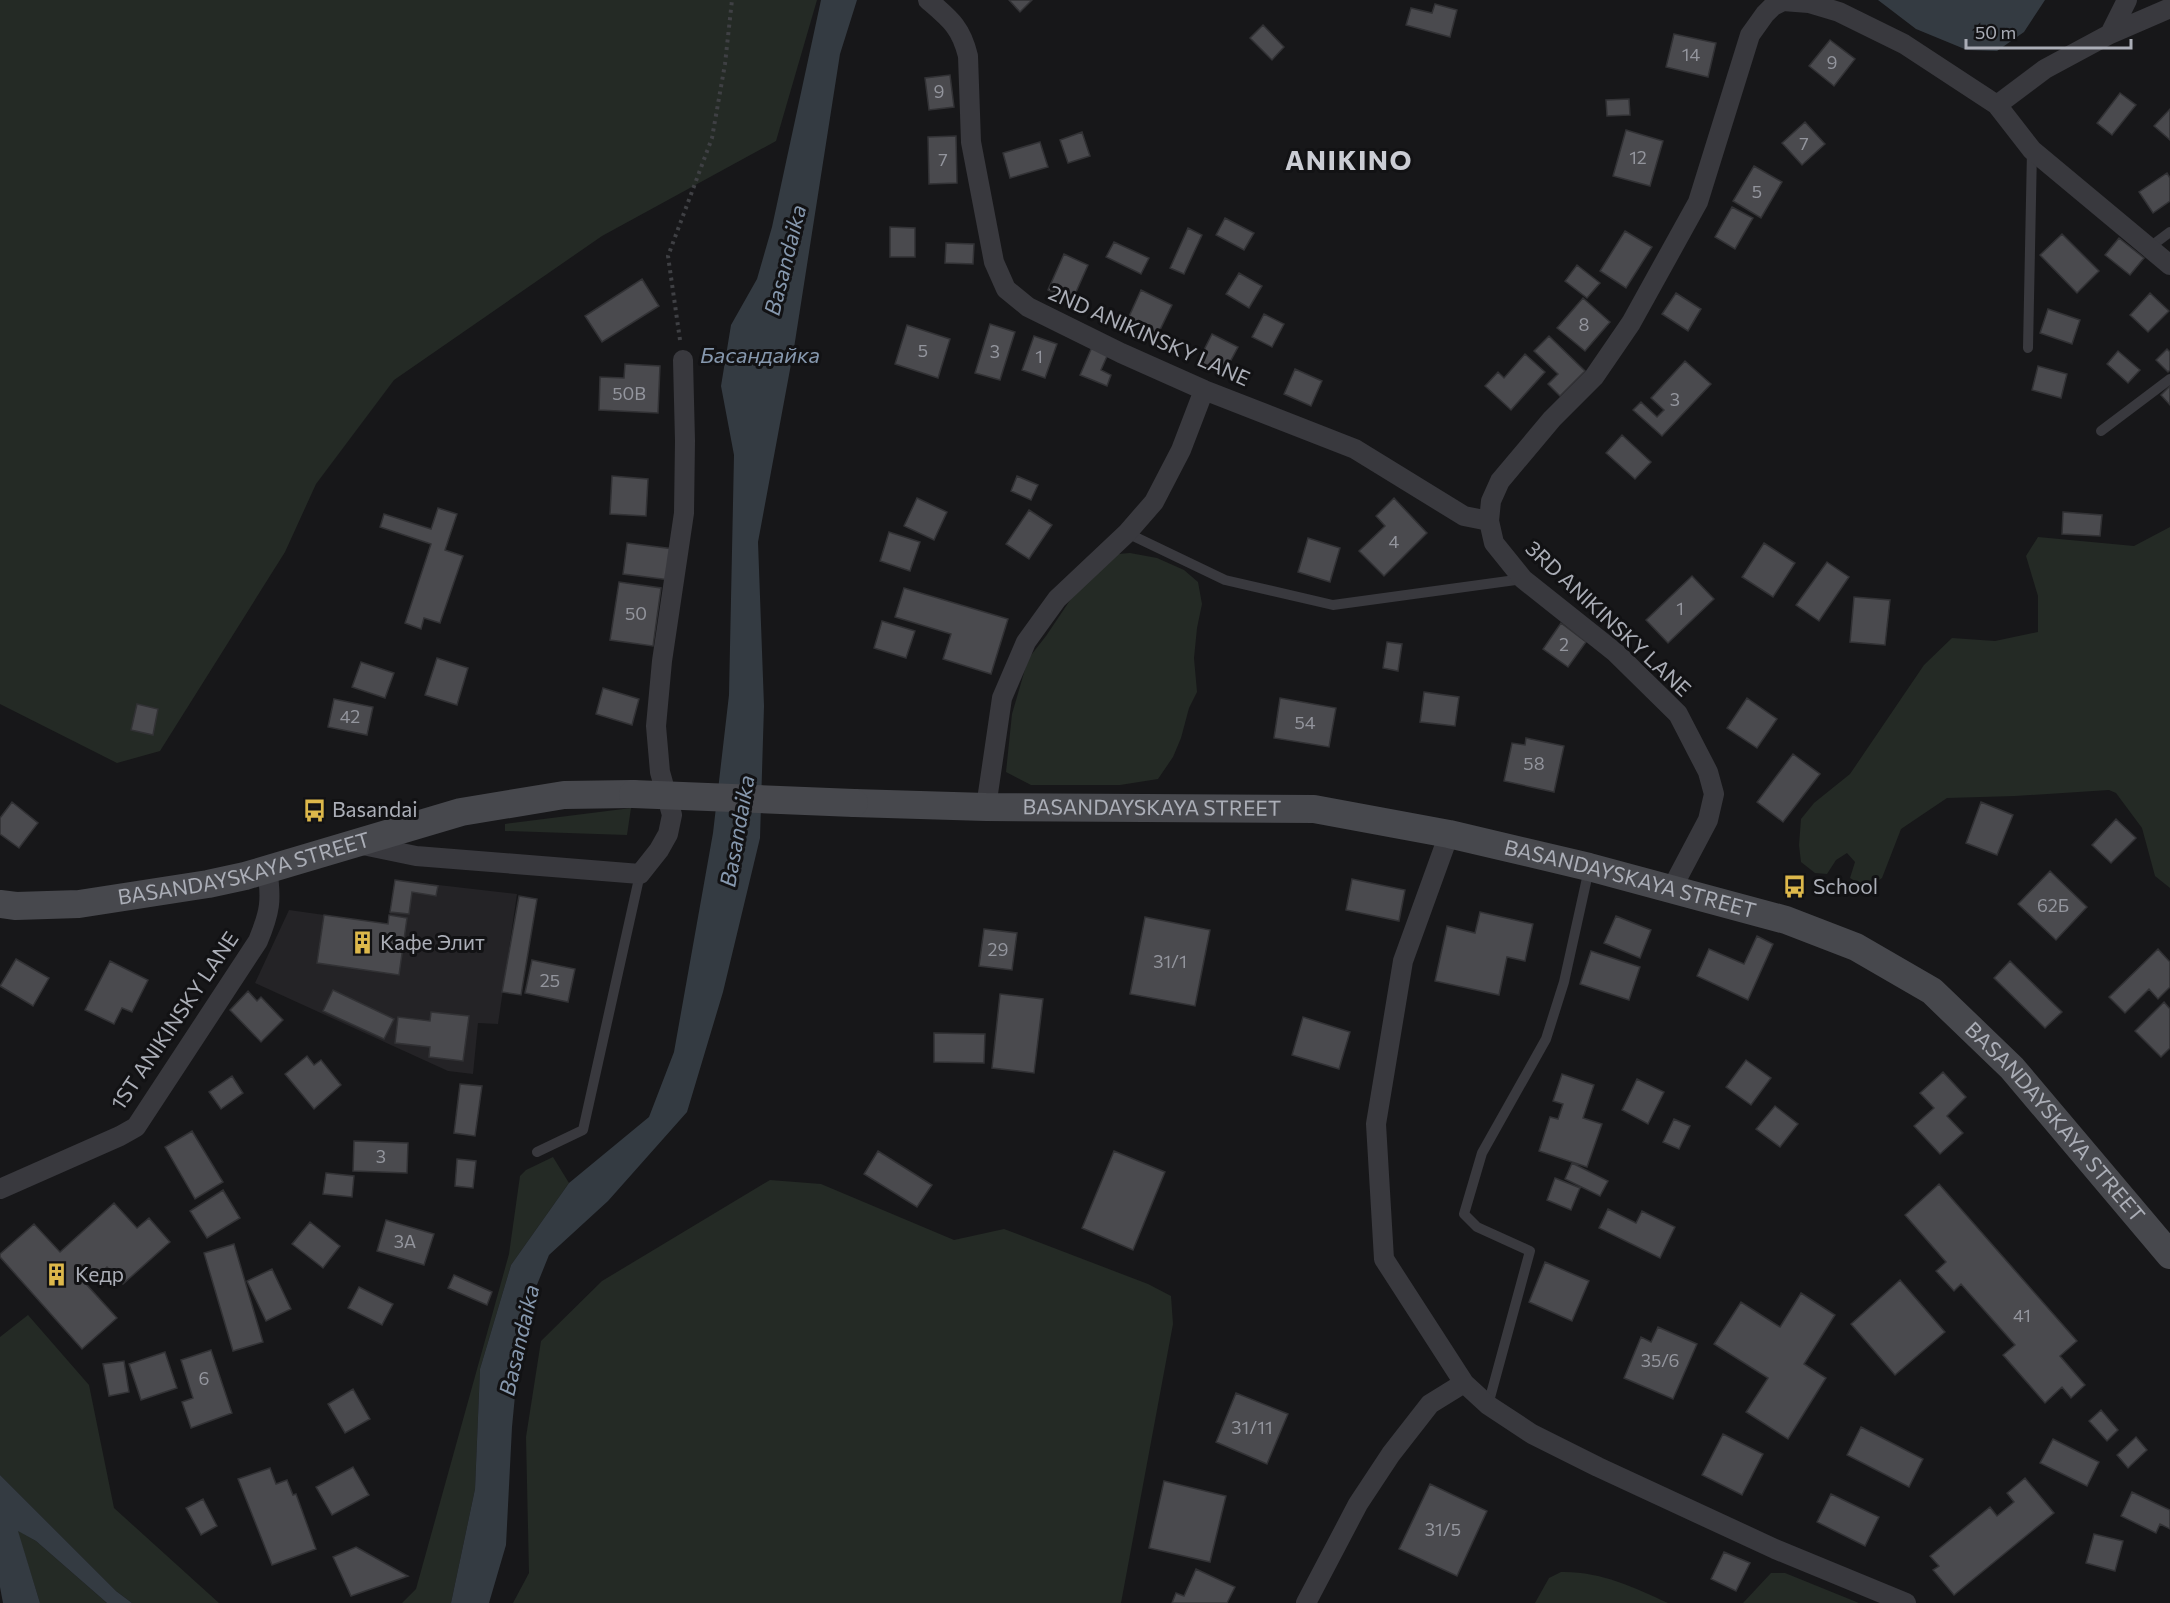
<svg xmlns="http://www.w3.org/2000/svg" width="2170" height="1603" font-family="Commissioner,sans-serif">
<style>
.built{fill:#242326}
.green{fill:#242a25}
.water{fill:#343b42}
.building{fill:#4a4a4e;stroke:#323235;stroke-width:1.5}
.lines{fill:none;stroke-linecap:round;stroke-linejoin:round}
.path{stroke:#3f4044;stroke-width:4;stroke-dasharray:3 4.5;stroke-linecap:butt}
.lane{stroke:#39393e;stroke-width:10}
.street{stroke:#39393e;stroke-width:20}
.secondary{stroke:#47484d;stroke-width:28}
.secondary-bridge{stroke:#47484d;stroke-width:28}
.labels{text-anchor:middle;stroke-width:6;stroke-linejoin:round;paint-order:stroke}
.number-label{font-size:18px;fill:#93959d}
.street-label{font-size:21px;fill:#abaeb7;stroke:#121214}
.poi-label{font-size:21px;fill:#abaeb7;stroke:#121214;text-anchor:start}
.water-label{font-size:22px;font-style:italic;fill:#8698ae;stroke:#121214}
.district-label{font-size:27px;font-weight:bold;letter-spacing:1.5px;fill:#cbcdd4;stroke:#121214}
</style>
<rect width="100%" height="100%" fill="#171719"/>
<path class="built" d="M 395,880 L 517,894 L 498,1024 L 478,1023 L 473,1074 L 448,1071 L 255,983 L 289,910 L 388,924 Z"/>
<path class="green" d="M 0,0 L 817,0 L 776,141 L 602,236 L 394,380 L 316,484 L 285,552 L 160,751 L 117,763 L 0,704 Z
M 2170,527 L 2170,888 L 2155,876 L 2142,828 L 2116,793 L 2109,790 L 2015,796 L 1947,798 L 1901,829 L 1882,878 L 1867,888 L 1850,878 L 1855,862 L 1847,853 L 1836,860 L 1827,874 L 1815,873 L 1801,862 L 1799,845 L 1801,819 L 1814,803 L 1850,774 L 1924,665 L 1952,638 L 1995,641 L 2038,632 L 2038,596 L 2026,556 L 2038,537 L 2134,546 Z
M 1130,553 L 1157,558 L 1184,570 L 1198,582 L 1202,604 L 1197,628 L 1194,658 L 1197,692 L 1189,708 L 1181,738 L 1173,757 L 1158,779 L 1120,785 L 1031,785 L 1006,772 L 1012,714 L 1028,659 L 1046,636 L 1085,578 L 1107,555 Z
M 631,808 L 627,835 L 505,831 L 505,824 Z
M 553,1157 L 569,1183 L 511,1265 L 480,1369 L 475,1489 L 451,1603 L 402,1603 L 416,1589 L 509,1254 L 520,1176 L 526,1170 Z
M 770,1180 L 821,1184 L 954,1240 L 1004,1229 L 1148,1284 L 1171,1296 L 1173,1324 L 1121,1603 L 513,1603 L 529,1573 L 526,1437 L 541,1341 L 602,1281 Z
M 28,1315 L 89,1385 L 114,1508 L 219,1603 L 132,1603 L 116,1591 L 0,1475 L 0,1337 Z
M 17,1530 L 36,1541 L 107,1603 L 40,1603 Z
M 1561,1572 C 1599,1571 1634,1587 1668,1603 L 1535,1603 L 1549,1578 Z
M 1771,1573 L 1785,1573 L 1859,1603 L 1743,1603 Z"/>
<path class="water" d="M 821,0 L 857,0 L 840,54 L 794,348 L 758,542 L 764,706 L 760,838 L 723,992 L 687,1112 L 608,1201 L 549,1255 L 522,1322 L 512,1427 L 506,1545 L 489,1603 L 451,1603 L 475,1489 L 480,1369 L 511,1265 L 569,1183 L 649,1117 L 674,1052 L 713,833 L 729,695 L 734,455 L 721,386 L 731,325 L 757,279 L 772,227 Z
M 1878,0 L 2045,0 L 2024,32 L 1997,51 L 1967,50 L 1916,29 Z
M 0,1475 L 116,1591 L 132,1603 L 107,1603 L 36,1541 L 18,1531 L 40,1603 L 3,1603 L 0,1587 Z"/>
<path class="building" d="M 1009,0 L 1032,0 L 1020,12 Z
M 1435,4 L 1457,10 L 1450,37 L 1406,25 L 1411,8 L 1432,13 Z
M 1263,25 L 1284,47 L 1272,60 L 1250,38 Z
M 1674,34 L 1716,43 L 1708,77 L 1666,67 Z
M 1830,40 L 1855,59 L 1834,86 L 1809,66 Z
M 950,75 L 954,107 L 929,110 L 925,78 Z
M 2120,93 L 2136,105 L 2112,135 L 2097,123 Z
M 1629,99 L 1630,115 L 1607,116 L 1606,100 Z
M 2170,109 L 2170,140 L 2154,126 Z
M 1805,122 L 1825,144 L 1802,165 L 1782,143 Z
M 1626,130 L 1663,141 L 1650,186 L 1613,176 Z
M 1082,132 L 1090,156 L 1068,163 L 1060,140 Z
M 956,136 L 957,183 L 929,184 L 928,137 Z
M 1040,142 L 1048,167 L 1010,178 L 1003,153 Z
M 1754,166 L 1782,182 L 1761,218 L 1733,201 Z
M 2167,173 L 2170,178 L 2170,201 L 2153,213 L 2139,192 Z
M 1732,207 L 1753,218 L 1735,249 L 1715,237 Z
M 1225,218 L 1254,233 L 1244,250 L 1216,235 Z
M 890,227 L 915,228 L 915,257 L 890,257 Z
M 1188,228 L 1202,235 L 1184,274 L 1170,268 Z
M 1625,231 L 1652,247 L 1626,288 L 1600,271 Z
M 2062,234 L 2099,271 L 2077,293 L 2040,255 Z
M 2119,238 L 2144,258 L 2130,275 L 2105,255 Z
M 1114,242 L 1149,258 L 1141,274 L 1106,257 Z
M 946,243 L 974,244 L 973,264 L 945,263 Z
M 1064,254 L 1088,265 L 1072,301 L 1048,290 Z
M 1577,265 L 1600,283 L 1587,298 L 1565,281 Z
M 1239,273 L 1262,286 L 1249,308 L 1226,294 Z
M 642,279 L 659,306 L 602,342 L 585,316 Z
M 1141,290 L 1172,305 L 1157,336 L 1127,321 Z
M 1676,293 L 1701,309 L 1688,331 L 1662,314 Z
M 2150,293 L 2169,311 L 2148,332 L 2130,315 Z
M 1583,298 L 1610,322 L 1585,351 L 1557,328 Z
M 2048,309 L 2080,320 L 2072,344 L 2040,333 Z
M 1264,314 L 1284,324 L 1272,347 L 1252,337 Z
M 990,324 L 1015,332 L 1000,380 L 975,373 Z
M 907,325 L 950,339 L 938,378 L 895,364 Z
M 1212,334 L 1238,347 L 1223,375 L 1198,362 Z
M 1034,336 L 1057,344 L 1045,378 L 1022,370 Z
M 1549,336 L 1585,371 L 1560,396 L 1548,384 L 1558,374 L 1534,351 Z
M 1092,347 L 1108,354 L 1101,370 L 1111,375 L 1107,386 L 1080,375 Z
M 2167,349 L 2170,352 L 2170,370 L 2168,372 L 2156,360 Z
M 2118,351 L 2140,370 L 2128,383 L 2107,364 Z
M 1525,354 L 1545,372 L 1511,410 L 1485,386 L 1498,372 L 1504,378 Z
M 1685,361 L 1711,384 L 1662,436 L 1633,410 L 1641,402 L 1657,417 L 1664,410 L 1651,398 Z
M 625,364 L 660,366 L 658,413 L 599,410 L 600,377 L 624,378 Z
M 2038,366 L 2067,374 L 2061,398 L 2032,390 Z
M 1295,369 L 1322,381 L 1311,406 L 1284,394 Z
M 2170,386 L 2170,405 L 2161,395 Z
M 1622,435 L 1651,462 L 1635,479 L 1606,453 Z
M 612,476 L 648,479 L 646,516 L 610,514 Z
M 1017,476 L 1038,485 L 1031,500 L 1011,491 Z
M 917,498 L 947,512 L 934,540 L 904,526 Z
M 1394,498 L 1427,533 L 1384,576 L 1359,551 L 1385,526 L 1376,516 Z
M 438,508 L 457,514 L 445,550 L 463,556 L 440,623 L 424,618 L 421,629 L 405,623 L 431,544 L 380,527 L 384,514 L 431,529 Z
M 1029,510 L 1052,525 L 1029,559 L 1006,544 Z
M 2063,512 L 2102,515 L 2100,536 L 2062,534 Z
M 889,532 L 920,542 L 910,571 L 880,561 Z
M 1308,538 L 1340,548 L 1330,582 L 1298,572 Z
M 627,543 L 674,549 L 670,580 L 623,574 Z
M 1764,543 L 1795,563 L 1773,597 L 1742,577 Z
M 1827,562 L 1849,577 L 1819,621 L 1796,605 Z
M 1692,576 L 1714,599 L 1668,643 L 1646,620 Z
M 619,582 L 661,588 L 653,646 L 610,640 Z
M 904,588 L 1008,619 L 991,674 L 943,659 L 951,634 L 895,617 Z
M 1854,597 L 1890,600 L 1885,645 L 1850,642 Z
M 882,621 L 915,631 L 906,658 L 874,648 Z
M 1561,623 L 1586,642 L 1568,667 L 1543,649 Z
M 1387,642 L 1402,644 L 1398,671 L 1383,668 Z
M 437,658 L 468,668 L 457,705 L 425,695 Z
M 361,662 L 394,673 L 385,698 L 352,687 Z
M 603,688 L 639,699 L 632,725 L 596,714 Z
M 1424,692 L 1459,697 L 1455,726 L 1420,722 Z
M 1280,698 L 1336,708 L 1329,747 L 1274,738 Z
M 1747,698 L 1777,719 L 1757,748 L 1727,728 Z
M 334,699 L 373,707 L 367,735 L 328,727 Z
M 137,704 L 158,709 L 153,735 L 131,730 Z
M 1526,738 L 1564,746 L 1554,792 L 1504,781 L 1512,743 L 1525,745 Z
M 1793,754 L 1820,774 L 1783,822 L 1757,802 Z
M 12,802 L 38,823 L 19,848 L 0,834 L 0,818 Z
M 1981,802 L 2013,815 L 1997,855 L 1966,843 Z
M 2116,819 L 2136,838 L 2111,863 L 2092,845 Z
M 2050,871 L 2087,907 L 2056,940 L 2018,904 Z
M 1352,879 L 1405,890 L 1399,921 L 1346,910 Z
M 395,880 L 438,886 L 436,896 L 412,892 L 409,914 L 390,912 Z
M 519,896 L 537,899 L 521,995 L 502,992 Z
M 1480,912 L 1533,924 L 1525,961 L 1507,957 L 1499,995 L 1435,981 L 1447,926 L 1475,933 Z
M 324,915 L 388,924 L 389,915 L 407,918 L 399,975 L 317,963 Z
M 1616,916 L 1651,930 L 1640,958 L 1604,943 Z
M 1145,917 L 1210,930 L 1195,1006 L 1130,994 Z
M 984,929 L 1017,933 L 1012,970 L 979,966 Z
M 1757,936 L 1773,944 L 1748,1000 L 1697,976 L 1709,949 L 1744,964 Z
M 2158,949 L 2170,962 L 2170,987 L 2158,999 L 2149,989 L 2125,1013 L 2109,997 Z
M 1591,951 L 1640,967 L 1629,1000 L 1580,984 Z
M 16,959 L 49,978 L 33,1006 L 0,986 Z
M 532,960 L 575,969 L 568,1002 L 525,993 Z
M 110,961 L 148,980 L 132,1012 L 122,1008 L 114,1024 L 85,1010 Z
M 2010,961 L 2062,1012 L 2045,1028 L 1994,978 Z
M 333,990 L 394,1019 L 384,1039 L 323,1011 Z
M 248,991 L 257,1001 L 261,997 L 283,1020 L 261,1042 L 230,1010 Z
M 1000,994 L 1043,999 L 1034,1073 L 992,1068 Z
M 2164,1002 L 2170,1009 L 2170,1048 L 2161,1057 L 2135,1031 Z
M 431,1012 L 469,1016 L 463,1061 L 429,1057 L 430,1047 L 395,1043 L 398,1017 L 430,1021 Z
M 1303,1017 L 1350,1032 L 1339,1069 L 1292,1055 Z
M 934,1033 L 985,1034 L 984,1063 L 934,1062 Z
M 307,1056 L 314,1065 L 321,1060 L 341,1085 L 314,1109 L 285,1074 Z
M 1746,1060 L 1771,1078 L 1751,1105 L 1726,1087 Z
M 1943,1072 L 1966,1097 L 1947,1116 L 1963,1133 L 1940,1154 L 1914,1126 L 1934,1108 L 1920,1093 Z
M 1562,1074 L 1594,1085 L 1583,1118 L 1602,1124 L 1587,1167 L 1539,1151 L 1550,1117 L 1558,1119 L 1563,1104 L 1553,1101 Z
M 232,1076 L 243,1093 L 221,1109 L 209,1092 Z
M 1637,1079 L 1664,1092 L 1648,1124 L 1622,1110 Z
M 460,1084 L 482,1086 L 475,1136 L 454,1133 Z
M 1775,1106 L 1798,1124 L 1780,1147 L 1756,1129 Z
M 1674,1119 L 1690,1126 L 1679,1149 L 1663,1142 Z
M 192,1131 L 223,1182 L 195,1199 L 165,1147 Z
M 354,1141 L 408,1143 L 407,1173 L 353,1171 Z
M 878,1151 L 932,1185 L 917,1207 L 864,1174 Z
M 1114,1151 L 1165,1172 L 1133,1250 L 1082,1228 Z
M 457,1159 L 476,1161 L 473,1188 L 455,1186 Z
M 1572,1163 L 1608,1181 L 1600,1196 L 1565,1179 Z
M 326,1173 L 354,1176 L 352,1197 L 323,1194 Z
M 1555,1178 L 1580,1188 L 1571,1210 L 1547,1200 Z
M 1939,1184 L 2077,1341 L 2060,1356 L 2085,1385 L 2071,1398 L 2062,1387 L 2045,1403 L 2003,1355 L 2015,1345 L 1961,1284 L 1954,1291 L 1936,1271 L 1946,1262 L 1905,1215 Z
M 223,1190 L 240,1218 L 207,1238 L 190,1211 Z
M 114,1203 L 137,1228 L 149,1218 L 170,1242 L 123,1284 L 107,1267 L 87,1285 L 117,1318 L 82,1349 L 0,1257 L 0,1254 L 34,1224 L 60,1252 Z
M 1608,1209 L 1636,1223 L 1642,1211 L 1675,1227 L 1660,1258 L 1599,1228 Z
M 386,1220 L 434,1234 L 424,1265 L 377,1251 Z
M 310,1222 L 340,1246 L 323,1268 L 292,1244 Z
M 234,1244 L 263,1342 L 233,1351 L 204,1253 Z
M 1545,1262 L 1589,1281 L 1572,1321 L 1529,1302 Z
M 272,1269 L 291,1309 L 266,1321 L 247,1281 Z
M 454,1275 L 492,1292 L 487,1305 L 448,1288 Z
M 1900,1280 L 1945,1332 L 1895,1375 L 1851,1324 Z
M 359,1287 L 393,1304 L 382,1325 L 348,1308 Z
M 1801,1293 L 1835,1315 L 1804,1364 L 1826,1378 L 1788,1439 L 1746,1412 L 1768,1378 L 1714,1344 L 1741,1302 L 1780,1327 Z
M 1658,1327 L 1697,1344 L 1673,1399 L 1624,1378 L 1641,1337 L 1651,1342 Z
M 211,1350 L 232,1413 L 191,1428 L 182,1402 L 193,1398 L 181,1360 Z
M 165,1352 L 177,1388 L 141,1400 L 129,1364 Z
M 124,1361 L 129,1392 L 109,1396 L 103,1364 Z
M 353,1389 L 370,1419 L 345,1433 L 328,1404 Z
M 1236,1393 L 1288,1414 L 1267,1464 L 1216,1442 Z
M 2101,1410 L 2118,1430 L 2107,1441 L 2089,1421 Z
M 1861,1427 L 1923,1459 L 1909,1487 L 1847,1455 Z
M 1723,1434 L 1763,1454 L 1742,1495 L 1702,1475 Z
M 2136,1437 L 2147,1450 L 2128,1468 L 2117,1455 Z
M 2053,1439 L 2099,1462 L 2087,1486 L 2040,1463 Z
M 353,1467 L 369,1495 L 332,1515 L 316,1487 Z
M 270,1468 L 276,1484 L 287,1480 L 293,1495 L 296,1494 L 316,1549 L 272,1565 L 238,1479 Z
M 2025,1478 L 2054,1513 L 1954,1595 L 1933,1570 L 1939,1566 L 1930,1556 L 1990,1507 L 1997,1516 L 2014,1502 L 2007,1493 Z
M 1164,1481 L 1226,1496 L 1210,1562 L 1149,1548 Z
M 1430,1484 L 1487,1511 L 1457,1576 L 1399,1549 Z
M 2132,1492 L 2170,1510 L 2170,1529 L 2160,1524 L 2156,1533 L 2121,1516 Z
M 1831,1494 L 1879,1517 L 1865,1546 L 1817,1522 Z
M 203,1499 L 217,1526 L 201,1535 L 186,1508 Z
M 2094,1534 L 2123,1541 L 2115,1571 L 2086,1563 Z
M 356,1547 L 408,1576 L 351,1596 L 333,1557 Z
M 1724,1552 L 1750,1563 L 1736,1591 L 1711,1579 Z
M 1196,1569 L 1235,1587 L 1227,1603 L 1172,1603 L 1176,1593 L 1184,1596 Z"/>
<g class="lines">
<path class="path" d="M 680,340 L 668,256 L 712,138 L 725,64 L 732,0"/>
<path class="lane" d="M 2150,247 L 2170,232
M 2028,348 L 2032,150
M 2101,431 L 2170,379
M 1127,533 L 1225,580 L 1333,605 L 1523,579
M 537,1152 L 583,1130 L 640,874
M 1488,1405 L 1530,1251 L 1477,1227 L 1464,1214 L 1482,1153 L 1546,1039 L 1564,982 L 1589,869"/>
<path class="street" d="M 928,0 C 950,19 961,27 968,56 L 971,142 L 994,262 L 1006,289 L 1028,307 L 1121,353 L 1204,390 L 1355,449 L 1464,516 L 1489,521
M 2110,34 L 2127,0
M 1997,105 L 2045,69 L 2110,34 L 2170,8
M 986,807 L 1002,698 L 1026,642 L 1057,599 L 1127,533 L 1154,502 L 1181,450 L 1204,390
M 1449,834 L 1403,961 L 1376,1124 L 1384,1259 L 1464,1383 L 1488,1405 L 1532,1434 L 1598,1467 L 1775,1549 L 1906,1603
M 358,844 L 416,856 L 640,874 L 659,850 L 668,834 L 672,815 L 660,772 L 656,726 L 662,661 L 684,513 L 685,441 L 683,360
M 1671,890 L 1708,820 L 1714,794 L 1708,772 L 1678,714 L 1616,653 L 1523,579 L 1494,543 L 1489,521 L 1491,501 L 1500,481 L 1552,419 L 1594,377 L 1631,323 L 1698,202 L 1750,35 L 1765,14 L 1773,6 L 1783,1 L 1809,3 L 1839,12 L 1904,44 L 1997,105 L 2032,150 L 2170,265
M 0,1189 L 120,1136 L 136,1127 L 258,941 C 270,912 272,900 267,869
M 1306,1603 L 1358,1504 L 1391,1454 L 1430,1404 L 1464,1383"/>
<g class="secondary">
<path id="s1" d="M 854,803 L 986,807 L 1314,809 L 1449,834 L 1589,867 L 1786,920 L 1856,947 L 1932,991 L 2012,1068 L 2170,1255"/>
<path id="s2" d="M 0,904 L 16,906 L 79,904 L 208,884 L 245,876 L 461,812 L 564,795 L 633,794"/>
</g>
<path class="secondary-bridge" d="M 633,794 L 854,803"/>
</g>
<defs>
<symbol id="bus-bare" viewBox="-9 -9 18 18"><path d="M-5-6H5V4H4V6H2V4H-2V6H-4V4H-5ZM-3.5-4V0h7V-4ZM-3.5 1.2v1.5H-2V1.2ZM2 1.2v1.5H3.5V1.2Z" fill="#ddb84b" stroke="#121214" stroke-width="2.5" paint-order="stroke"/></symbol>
<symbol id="building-bare" viewBox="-9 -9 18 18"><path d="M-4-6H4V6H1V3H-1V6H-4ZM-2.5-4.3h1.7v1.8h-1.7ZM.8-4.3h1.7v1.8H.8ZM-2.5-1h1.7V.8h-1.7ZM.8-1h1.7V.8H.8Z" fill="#ddb84b" stroke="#121214" stroke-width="2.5" paint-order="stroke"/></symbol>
</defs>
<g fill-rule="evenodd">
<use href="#bus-bare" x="298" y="794" width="33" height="33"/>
<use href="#bus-bare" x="1778" y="870" width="33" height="33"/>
<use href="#building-bare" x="346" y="926" width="33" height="33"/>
<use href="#building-bare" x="40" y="1258" width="33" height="33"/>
</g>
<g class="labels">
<g class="number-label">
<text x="1691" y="61">14</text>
<text x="1832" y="69">9</text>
<text x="939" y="98">9</text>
<text x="1804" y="150">7</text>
<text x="1638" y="164">12</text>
<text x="943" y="166">7</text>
<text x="1757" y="198">5</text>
<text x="1584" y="331">8</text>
<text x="923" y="357">5</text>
<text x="995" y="358">3</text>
<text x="1039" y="363">1</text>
<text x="629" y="400">50В</text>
<text x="1675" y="406">3</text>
<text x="1394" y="548">4</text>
<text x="1680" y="615">1</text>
<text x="636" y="620">50</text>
<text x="1564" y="651">2</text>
<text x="350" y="723">42</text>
<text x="1305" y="729">54</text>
<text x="1534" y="770">58</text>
<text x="2053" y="912">62Б</text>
<text x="998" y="956">29</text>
<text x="1170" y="968">31/1</text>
<text x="550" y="987">25</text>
<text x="381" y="1163">3</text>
<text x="405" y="1248">3А</text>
<text x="2022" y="1322">41</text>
<text x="1660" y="1367">35/6</text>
<text x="204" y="1385">6</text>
<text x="1252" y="1434">31/11</text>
<text x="1443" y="1536">31/5</text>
</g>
<g class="street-label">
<text transform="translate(1149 336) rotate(24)" y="7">2ND ANIKINSKY LANE</text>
<text transform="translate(1608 619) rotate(43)" y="7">3RD ANIKINSKY LANE</text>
<text dy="7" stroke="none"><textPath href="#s1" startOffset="298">BASANDAYSKAYA STREET</textPath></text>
<text dy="7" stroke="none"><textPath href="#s2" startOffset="248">BASANDAYSKAYA STREET</textPath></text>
<text dy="7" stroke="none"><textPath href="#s1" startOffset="784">BASANDAYSKAYA STREET</textPath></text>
<text transform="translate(175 1021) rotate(-56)" y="7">1ST ANIKINSKY LANE</text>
<text dy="7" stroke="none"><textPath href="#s1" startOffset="1288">BASANDAYSKAYA STREET</textPath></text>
</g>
<g class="poi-label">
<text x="332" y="817">Basandai</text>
<text x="1813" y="894">School</text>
<text x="380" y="950">Кафе Элит</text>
<text x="75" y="1282">Кедр</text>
</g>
<g class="water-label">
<text transform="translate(785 260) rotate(-76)" y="8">Basandaika</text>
<text x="760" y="363">Басандайка</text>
<text transform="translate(737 831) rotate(-80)" y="8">Basandaika</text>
<text transform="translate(519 1340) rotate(-77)" y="8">Basandaika</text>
</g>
<g class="district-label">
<text x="1349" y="170">ANIKINO</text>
</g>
</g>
<path d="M1966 39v9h165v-9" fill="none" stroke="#abaeb7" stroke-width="3"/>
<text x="1975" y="39" font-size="18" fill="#abaeb7" stroke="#121214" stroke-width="4.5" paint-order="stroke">50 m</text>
</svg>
